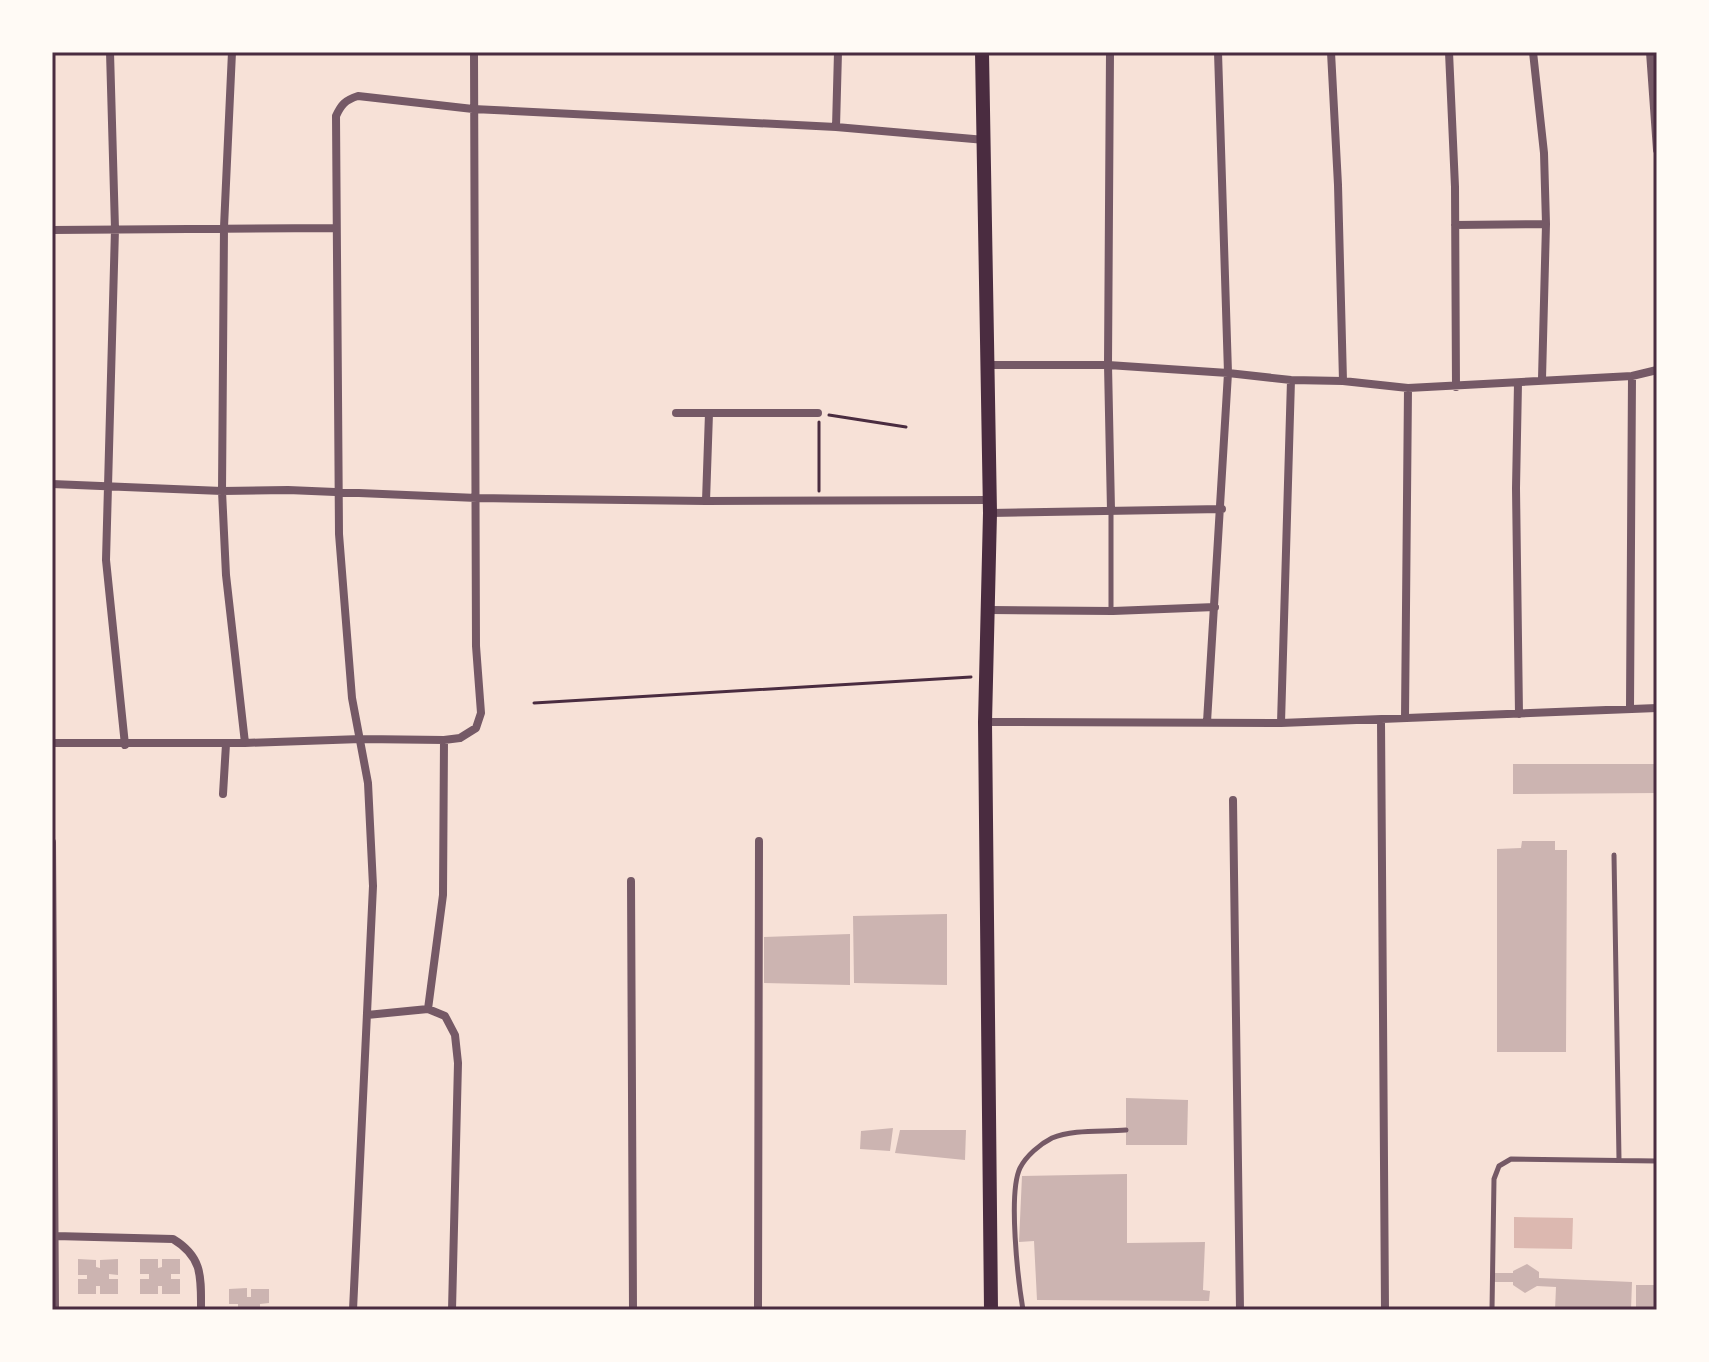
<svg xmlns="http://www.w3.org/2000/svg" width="1709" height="1362" font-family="'IBM Plex Sans',sans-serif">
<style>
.water{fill:#dcb8b0}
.building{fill:#ccb4b1}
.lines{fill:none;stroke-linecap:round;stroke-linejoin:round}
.path{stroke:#4a2c40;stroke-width:3}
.service{stroke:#755966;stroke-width:5}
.minor{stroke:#755966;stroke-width:8}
.secondary{stroke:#4a2c40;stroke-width:14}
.neatline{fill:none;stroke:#4a2c40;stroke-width:3}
</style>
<rect width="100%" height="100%" fill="#f7e1d7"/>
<path class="water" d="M 1514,1217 L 1573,1218 L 1572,1249 L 1514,1248 Z"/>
<path class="building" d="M 1513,764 L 1657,764 L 1657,793 L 1513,794 Z
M 1522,841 L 1555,841 L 1555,850 L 1567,850 L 1566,1052 L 1497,1052 L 1497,849 L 1521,848 Z
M 947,914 L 947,985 L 854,983 L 853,916 Z
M 850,934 L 850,985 L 764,983 L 764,937 Z
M 1126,1098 L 1188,1100 L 1187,1145 L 1126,1145 Z
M 893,1128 L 890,1151 L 860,1149 L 861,1131 Z
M 900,1130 L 966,1130 L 965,1160 L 895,1153 Z
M 1127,1174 L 1127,1243 L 1205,1242 L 1203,1290 L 1210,1291 L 1209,1301 L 1037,1300 L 1034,1241 L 1019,1242 L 1022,1176 Z
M 78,1259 L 96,1260 L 96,1267 L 100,1268 L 100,1260 L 118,1259 L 118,1275 L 109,1274 L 109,1279 L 118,1279 L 118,1294 L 100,1294 L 100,1286 L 96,1286 L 96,1294 L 78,1294 L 78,1279 L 87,1279 L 87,1275 L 78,1275 Z
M 140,1259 L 158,1259 L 158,1268 L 162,1267 L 162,1259 L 180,1259 L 180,1274 L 171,1274 L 171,1279 L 180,1279 L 180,1294 L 162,1294 L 162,1286 L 158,1286 L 158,1294 L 140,1294 L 140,1279 L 149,1279 L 149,1274 L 140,1274 Z
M 1527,1264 L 1539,1272 L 1539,1278 L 1632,1282 L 1631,1310 L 1555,1310 L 1556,1287 L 1537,1286 L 1525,1293 L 1513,1285 L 1513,1282 L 1494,1282 L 1494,1273 L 1513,1273 L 1513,1271 Z
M 1636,1285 L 1657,1285 L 1657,1310 L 1636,1310 Z
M 247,1288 L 247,1297 L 251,1297 L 251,1289 L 269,1289 L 269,1303 L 260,1304 L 260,1310 L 238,1310 L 238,1304 L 229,1304 L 229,1289 Z"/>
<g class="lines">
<path class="path" d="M 829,415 L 906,427
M 819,422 L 819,491
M 534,703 L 971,677"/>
<path class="service" d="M 1111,512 L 1111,611
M 1614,855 L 1619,1159
M 1023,1310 C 1018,1280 1008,1193 1020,1168 C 1026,1156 1040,1144 1052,1138 C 1073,1129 1103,1132 1126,1130
M 1492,1310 L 1494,1179 L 1499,1166 L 1511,1159 L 1657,1161"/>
<path class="minor" d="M 110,52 L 115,229 L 106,560 L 125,745
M 232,52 L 224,227 L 222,491 L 226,575 L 245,743
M 1110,52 L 1108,365 L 1111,510
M 1331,52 L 1338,185 L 1343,381
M 1449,52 L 1455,187 L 1456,387
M 1533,52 L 1544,153 L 1546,224 L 1542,379
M 1650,52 L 1657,150
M 836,127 L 838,52
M 1455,225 L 1546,224
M 52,230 L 336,228
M 988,365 L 1108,365 L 1228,373 L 1291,380 L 1343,381 L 1408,388 L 1632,376 L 1657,370
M 1518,383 L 1516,488 L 1519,714
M 676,413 L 818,413
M 52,484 L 222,491 L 288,490 L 477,498 L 706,501 L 989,500
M 706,501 L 709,413
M 990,513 L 1222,509
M 990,610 L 1113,611 L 1215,607
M 1630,709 L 1632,376
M 1405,718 L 1408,388
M 1381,720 L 1385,1310
M 985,722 L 1281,723 L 1657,708
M 1207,722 L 1228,373 L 1218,52
M 1281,723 L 1291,380
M 52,743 L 245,743 L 361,739 L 444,740 L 460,738 L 476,728 L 481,713 L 476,646 L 474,52
M 223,794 L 226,744
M 1233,800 L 1240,1310
M 52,842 L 55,1310
M 631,881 L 633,1310
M 428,1009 L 443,895 L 444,740
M 367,1015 L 428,1009 L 445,1016 L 455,1035 L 458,1063 L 452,1310
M 55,1236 L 173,1239 C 203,1257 201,1277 201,1310
M 353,1310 L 373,886 L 368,783 L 352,698 L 339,534 L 336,116 C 341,105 345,100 358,96 L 473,109 L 836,127 L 985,140
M 758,1310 L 759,841"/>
<path class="secondary" d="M 982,52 L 990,513 L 985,722 L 991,1310"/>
</g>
<rect width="1709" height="1362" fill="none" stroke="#fffaf5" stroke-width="108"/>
<rect x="54" y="54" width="1601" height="1254" class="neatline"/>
</svg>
